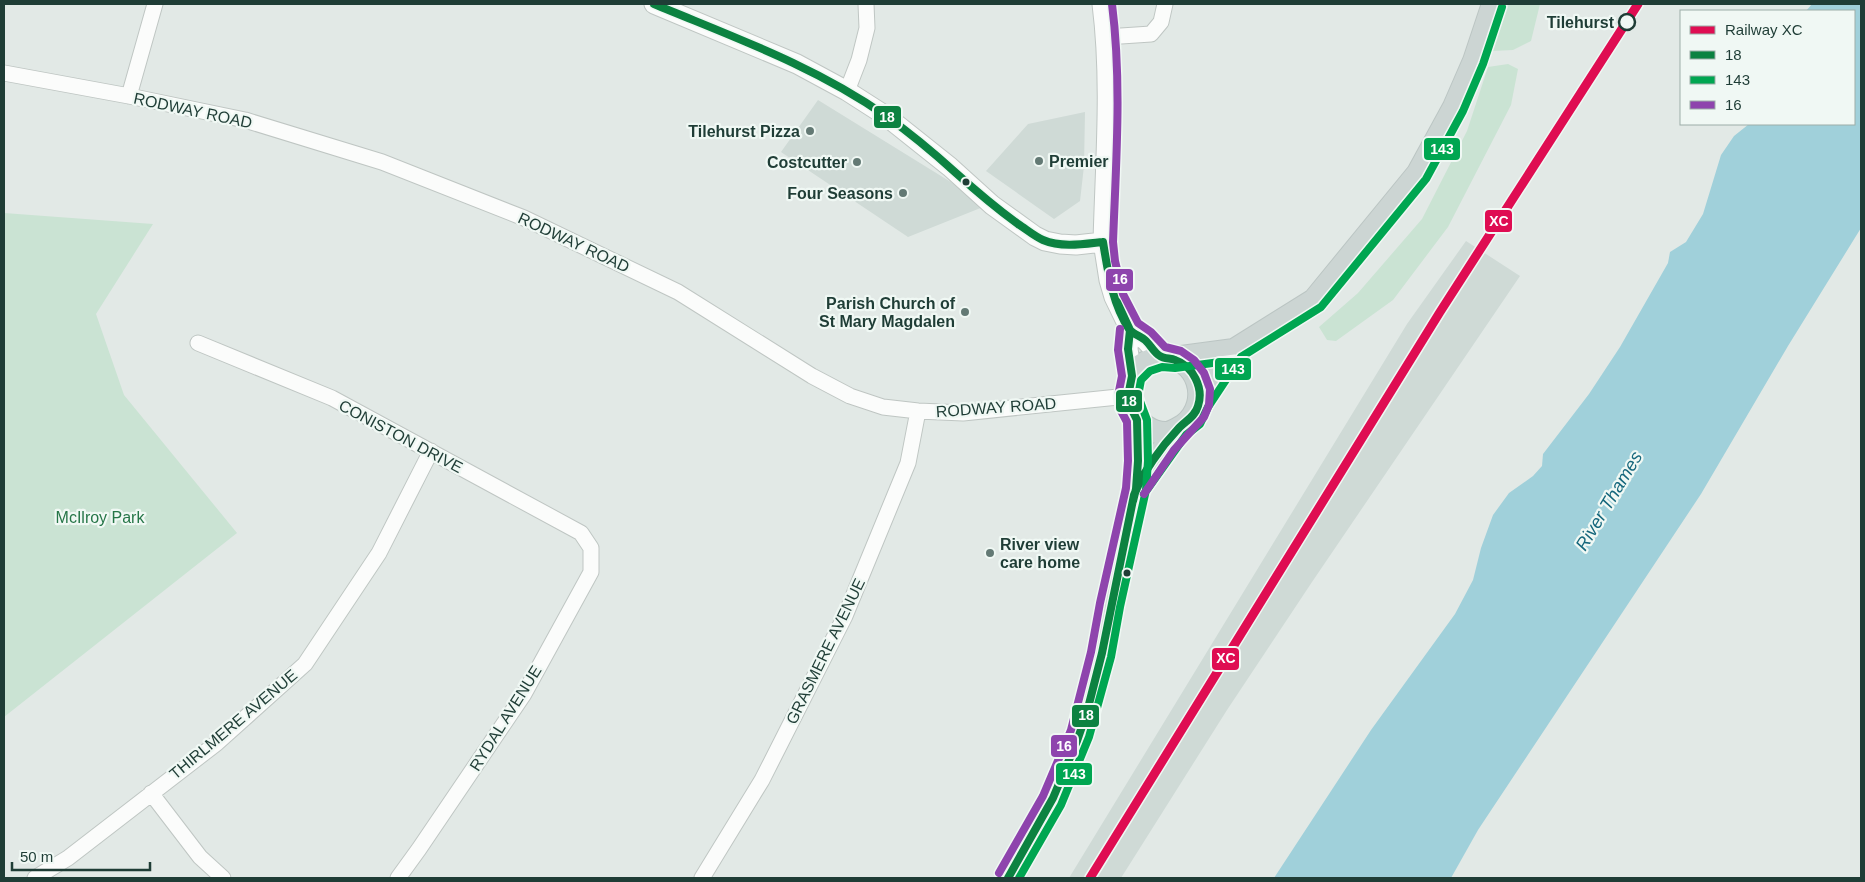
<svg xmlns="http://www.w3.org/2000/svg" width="1865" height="882" font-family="Arial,sans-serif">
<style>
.built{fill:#cfdad6}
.green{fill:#cae3d3}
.water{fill:#a0d0da}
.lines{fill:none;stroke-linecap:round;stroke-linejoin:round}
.minor-casing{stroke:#bfc6c3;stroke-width:17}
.tertiary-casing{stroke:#bfc6c3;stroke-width:21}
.primary-casing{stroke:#bbc5c3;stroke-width:24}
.minor{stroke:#fbfcfb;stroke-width:15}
.tertiary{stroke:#fbfcfb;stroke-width:19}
.primary{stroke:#ccd5d3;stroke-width:22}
.bus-1-casing{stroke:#f0f8f4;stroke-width:11}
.bus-2-casing{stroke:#f0f8f4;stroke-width:11}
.bus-3-casing{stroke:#f0f8f4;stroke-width:11}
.bus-1{stroke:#0c8241;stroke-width:8}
.bus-2{stroke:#00a651;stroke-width:8}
.bus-3{stroke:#8e44ad;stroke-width:8}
.rail-1-casing{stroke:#f0f8f4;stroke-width:12}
.rail-1{stroke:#df0d52;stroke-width:9}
.stop-dot{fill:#f0f8f4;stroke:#1f3d36;stroke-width:2.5}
.poi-dot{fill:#637974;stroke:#f0f8f4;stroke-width:2}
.bus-dot{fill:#1f3d36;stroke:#f0f8f4;stroke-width:2}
.labels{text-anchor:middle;stroke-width:4.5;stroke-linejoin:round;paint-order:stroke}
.stop-label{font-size:16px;font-weight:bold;fill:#1f3d36;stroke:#f0f8f4;text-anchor:end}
.street-label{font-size:16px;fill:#1f3d36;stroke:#f0f8f4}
.poi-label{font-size:16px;font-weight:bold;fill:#1f3d36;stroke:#f0f8f4;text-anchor:end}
.park-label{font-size:16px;fill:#267648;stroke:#f0f8f4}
.water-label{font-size:18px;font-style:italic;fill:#15677c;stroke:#f0f8f4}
.line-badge{stroke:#f0f8f4;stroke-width:2}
.badge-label{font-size:14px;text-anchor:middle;font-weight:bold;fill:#fff}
</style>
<rect width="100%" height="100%" fill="#e2e9e6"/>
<path class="built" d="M 818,100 L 988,205 L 908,237 L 781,152 Z
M 1085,112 L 1084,166 L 1080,201 L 1054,219 L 986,171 L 1028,124 Z
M 1466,241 L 1520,276 L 1312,582 L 1227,710 L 1121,878 L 1069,878 L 1407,324 Z"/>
<path class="green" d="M 1509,4 L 1540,4 L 1531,41 L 1513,50 L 1492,51 L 1499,24 Z
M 1508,64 L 1518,69 L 1511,105 L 1448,227 L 1393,300 L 1336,341 L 1327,340 L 1319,327 L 1358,293 L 1422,219 L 1467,131 L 1488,67 Z
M 4,213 L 153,224 L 96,314 L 124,395 L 237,533 L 4,717 Z"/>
<path class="water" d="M 1812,4 L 1861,4 L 1861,228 L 1788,346 L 1701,494 L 1478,830 L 1451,878 L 1274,878 L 1371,730 L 1455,614 L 1473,580 L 1481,548 L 1493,515 L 1509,493 L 1533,476 L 1542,466 L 1543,454 L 1589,394 L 1620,347 L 1668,263 L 1670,252 L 1686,242 L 1703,214 L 1721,155 L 1734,136 L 1749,124 L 1854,124 L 1854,11 L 1806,11 Z"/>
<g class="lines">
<defs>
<path id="minor" d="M 1106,37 L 1151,34 L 1161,22 L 1165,4
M 4,73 L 129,96 L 245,120 L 382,162 L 524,218 L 678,292 L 812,376 L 850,396 L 883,407 L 918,411 L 963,413 L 1128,396
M 847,91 L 859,60 L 867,28 L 866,4
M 129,96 L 155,4
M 198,343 L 332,398 L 581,533 L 591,548 L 591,572 L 524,694 L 419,849 L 398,878
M 151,793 L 200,857 L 223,878
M 35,878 L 68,858 L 217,743 L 305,664 L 379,553 L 431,451
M 702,878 L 762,780 L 845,616 L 908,463 L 918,411"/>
<path id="tertiary" d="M 654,4 L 797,64 L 847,91 L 886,116 L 950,167 L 992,205 L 1035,236 L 1045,241 L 1060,244 L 1076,245 L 1103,242
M 1102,4 C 1112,83 1105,163 1103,242 L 1109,280 L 1114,297 L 1130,330 L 1145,340 L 1161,357
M 1130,330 L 1128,349 L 1132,376"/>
<path id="primary" d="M 1161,357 C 1198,355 1213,402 1184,425 C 1179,428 1173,432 1167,433 C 1135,434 1116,392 1137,369 C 1143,362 1152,359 1161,357 Z
M 1174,358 L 1234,350
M 1199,402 L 1234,350 L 1314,300 L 1418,173 L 1454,107 L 1474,61 L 1493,4
M 1136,488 L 1153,463 L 1179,428
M 1008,878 L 1052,800 L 1080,733 L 1089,700 L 1101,654 L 1110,605 L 1136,489 L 1138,461 L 1137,420"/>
</defs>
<use href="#minor" class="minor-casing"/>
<use href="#tertiary" class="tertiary-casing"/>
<use href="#primary" class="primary-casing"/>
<use href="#minor" class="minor"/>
<use href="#tertiary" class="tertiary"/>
<use href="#primary" class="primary"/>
<defs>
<path id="bus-1" d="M 654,4 C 733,37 815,66 886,116 C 910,133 934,153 956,173 C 976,191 996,208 1018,224 C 1026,229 1034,236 1043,240 C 1062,248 1084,244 1103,242
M 1117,302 L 1130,330 L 1128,349 L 1132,376 L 1128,396 L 1130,406 L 1137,420 L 1138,461 L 1136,489 L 1133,501
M 1008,878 L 1053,798 L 1077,741 L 1087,712 L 1102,653 L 1134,495 C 1143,472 1161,447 1178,429 C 1185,421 1195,417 1198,406 C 1204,388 1193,366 1175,360 C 1171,358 1164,359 1160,356 C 1154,353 1150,344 1145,340 C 1140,336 1133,334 1129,329 C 1112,303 1108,272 1103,242"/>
<path id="bus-2" d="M 1144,494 L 1186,435 L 1200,424 L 1208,407 L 1241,357 L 1321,307 L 1426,179 L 1463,111 L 1483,64 L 1502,7
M 1019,878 L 1061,805 L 1089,737 L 1111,657 L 1120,607 L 1146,490 L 1148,461 L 1147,420 L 1138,396 L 1141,380 L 1150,371 L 1162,367 L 1175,368 L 1235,360"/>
<path id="bus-3" d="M 1112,4 C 1122,83 1116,162 1113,242 L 1115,261 L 1123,294 L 1138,323 L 1151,332 L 1165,347 L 1181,351 L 1194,360 L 1204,373 L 1210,389 L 1209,405 L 1204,417 L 1174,450 L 1144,494
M 999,873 L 1043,796 L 1071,730 L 1091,652 L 1100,603 L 1126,488 L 1128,461 L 1127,422 L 1120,409 L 1118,396 L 1122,376 L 1118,350 L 1120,329"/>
</defs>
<use href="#bus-1" class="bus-1-casing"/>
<use href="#bus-2" class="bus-2-casing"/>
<use href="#bus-3" class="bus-3-casing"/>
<use href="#bus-1" class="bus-1"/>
<use href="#bus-2" class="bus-2"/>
<use href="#bus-3" class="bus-3"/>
<defs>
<path id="rail-1" d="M 1090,878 L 1440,312 L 1638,4"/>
</defs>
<use href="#rail-1" class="rail-1-casing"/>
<use href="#rail-1" class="rail-1"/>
</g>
<circle class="stop-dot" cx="1627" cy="22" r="8"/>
<g class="poi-dot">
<circle cx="810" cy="131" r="5"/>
<circle cx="1039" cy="161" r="5"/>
<circle cx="857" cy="162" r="5"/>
<circle cx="903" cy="193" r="5"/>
<circle cx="965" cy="312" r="5"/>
<circle cx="990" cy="553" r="5"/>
</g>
<g class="bus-dot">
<circle cx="966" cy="182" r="4.5"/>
<circle cx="1127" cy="573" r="4.5"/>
</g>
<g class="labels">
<g class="stop-label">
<text x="1614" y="28">Tilehurst</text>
</g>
<g class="street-label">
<text transform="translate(193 110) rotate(12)" y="6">RODWAY ROAD</text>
<text transform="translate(574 242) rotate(25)" y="6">RODWAY ROAD</text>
<text transform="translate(996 407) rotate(-4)" y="6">RODWAY ROAD</text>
<text transform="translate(401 436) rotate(28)" y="6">CONISTON DRIVE</text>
<text transform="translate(825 651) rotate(-64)" y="6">GRASMERE AVENUE</text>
<text transform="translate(505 718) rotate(-58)" y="6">RYDAL AVENUE</text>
<text transform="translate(233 724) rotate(-40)" y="6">THIRLMERE AVENUE</text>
</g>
<g class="poi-label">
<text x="800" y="137">Tilehurst Pizza</text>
<text x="1049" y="167" text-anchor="start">Premier</text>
<text x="847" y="168">Costcutter</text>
<text x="893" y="199">Four Seasons</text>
<text x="955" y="309">Parish Church of<tspan x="955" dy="18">St Mary Magdalen</tspan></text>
<text x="1000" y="550" text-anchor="start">River view<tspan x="1000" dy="18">care home</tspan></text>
</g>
<g class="park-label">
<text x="100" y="523">McIlroy Park</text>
</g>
<g class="water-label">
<text transform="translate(1609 501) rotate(-59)" y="6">River Thames</text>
</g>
</g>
<g class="line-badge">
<rect x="873" y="105" width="29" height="24" rx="5" fill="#0c8241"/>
<rect x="1423" y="137" width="38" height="24" rx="5" fill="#00a651"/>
<rect x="1484" y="209" width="29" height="24" rx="5" fill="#df0d52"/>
<rect x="1105" y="268" width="29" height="24" rx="5" fill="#8e44ad"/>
<rect x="1214" y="357" width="38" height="24" rx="5" fill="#00a651"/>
<rect x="1115" y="389" width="28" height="24" rx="5" fill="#0c8241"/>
<rect x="1211" y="647" width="29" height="24" rx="5" fill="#df0d52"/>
<rect x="1071" y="704" width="29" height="24" rx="5" fill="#0c8241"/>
<rect x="1050" y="734" width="28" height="24" rx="5" fill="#8e44ad"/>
<rect x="1055" y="762" width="38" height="24" rx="5" fill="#00a651"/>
</g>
<g class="badge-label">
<text x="887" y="122">18</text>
<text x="1442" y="154">143</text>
<text x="1499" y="226">XC</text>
<text x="1120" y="284">16</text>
<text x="1233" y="374">143</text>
<text x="1129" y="406">18</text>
<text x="1226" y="663">XC</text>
<text x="1086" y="720">18</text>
<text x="1064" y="751">16</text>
<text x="1074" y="779">143</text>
</g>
<rect width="1865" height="882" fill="none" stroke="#1f3d36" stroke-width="10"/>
<rect x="1680" y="10" width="175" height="115" fill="#f0f8f4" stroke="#9cada8"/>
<rect x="1690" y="26" width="25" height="8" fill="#df0d52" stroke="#9cada8"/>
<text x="1725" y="35" font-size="15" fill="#1f3d36">Railway XC</text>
<rect x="1690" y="51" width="25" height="8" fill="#0c8241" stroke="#9cada8"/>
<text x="1725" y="60" font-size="15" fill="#1f3d36">18</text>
<rect x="1690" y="76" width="25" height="8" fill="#00a651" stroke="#9cada8"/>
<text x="1725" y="85" font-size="15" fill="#1f3d36">143</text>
<rect x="1690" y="101" width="25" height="8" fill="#8e44ad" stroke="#9cada8"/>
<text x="1725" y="110" font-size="15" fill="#1f3d36">16</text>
<path d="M12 862v8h138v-8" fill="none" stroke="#1f3d36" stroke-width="2.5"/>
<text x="20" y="862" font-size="15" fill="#1f3d36" stroke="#f0f8f4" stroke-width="4" paint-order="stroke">50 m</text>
</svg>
